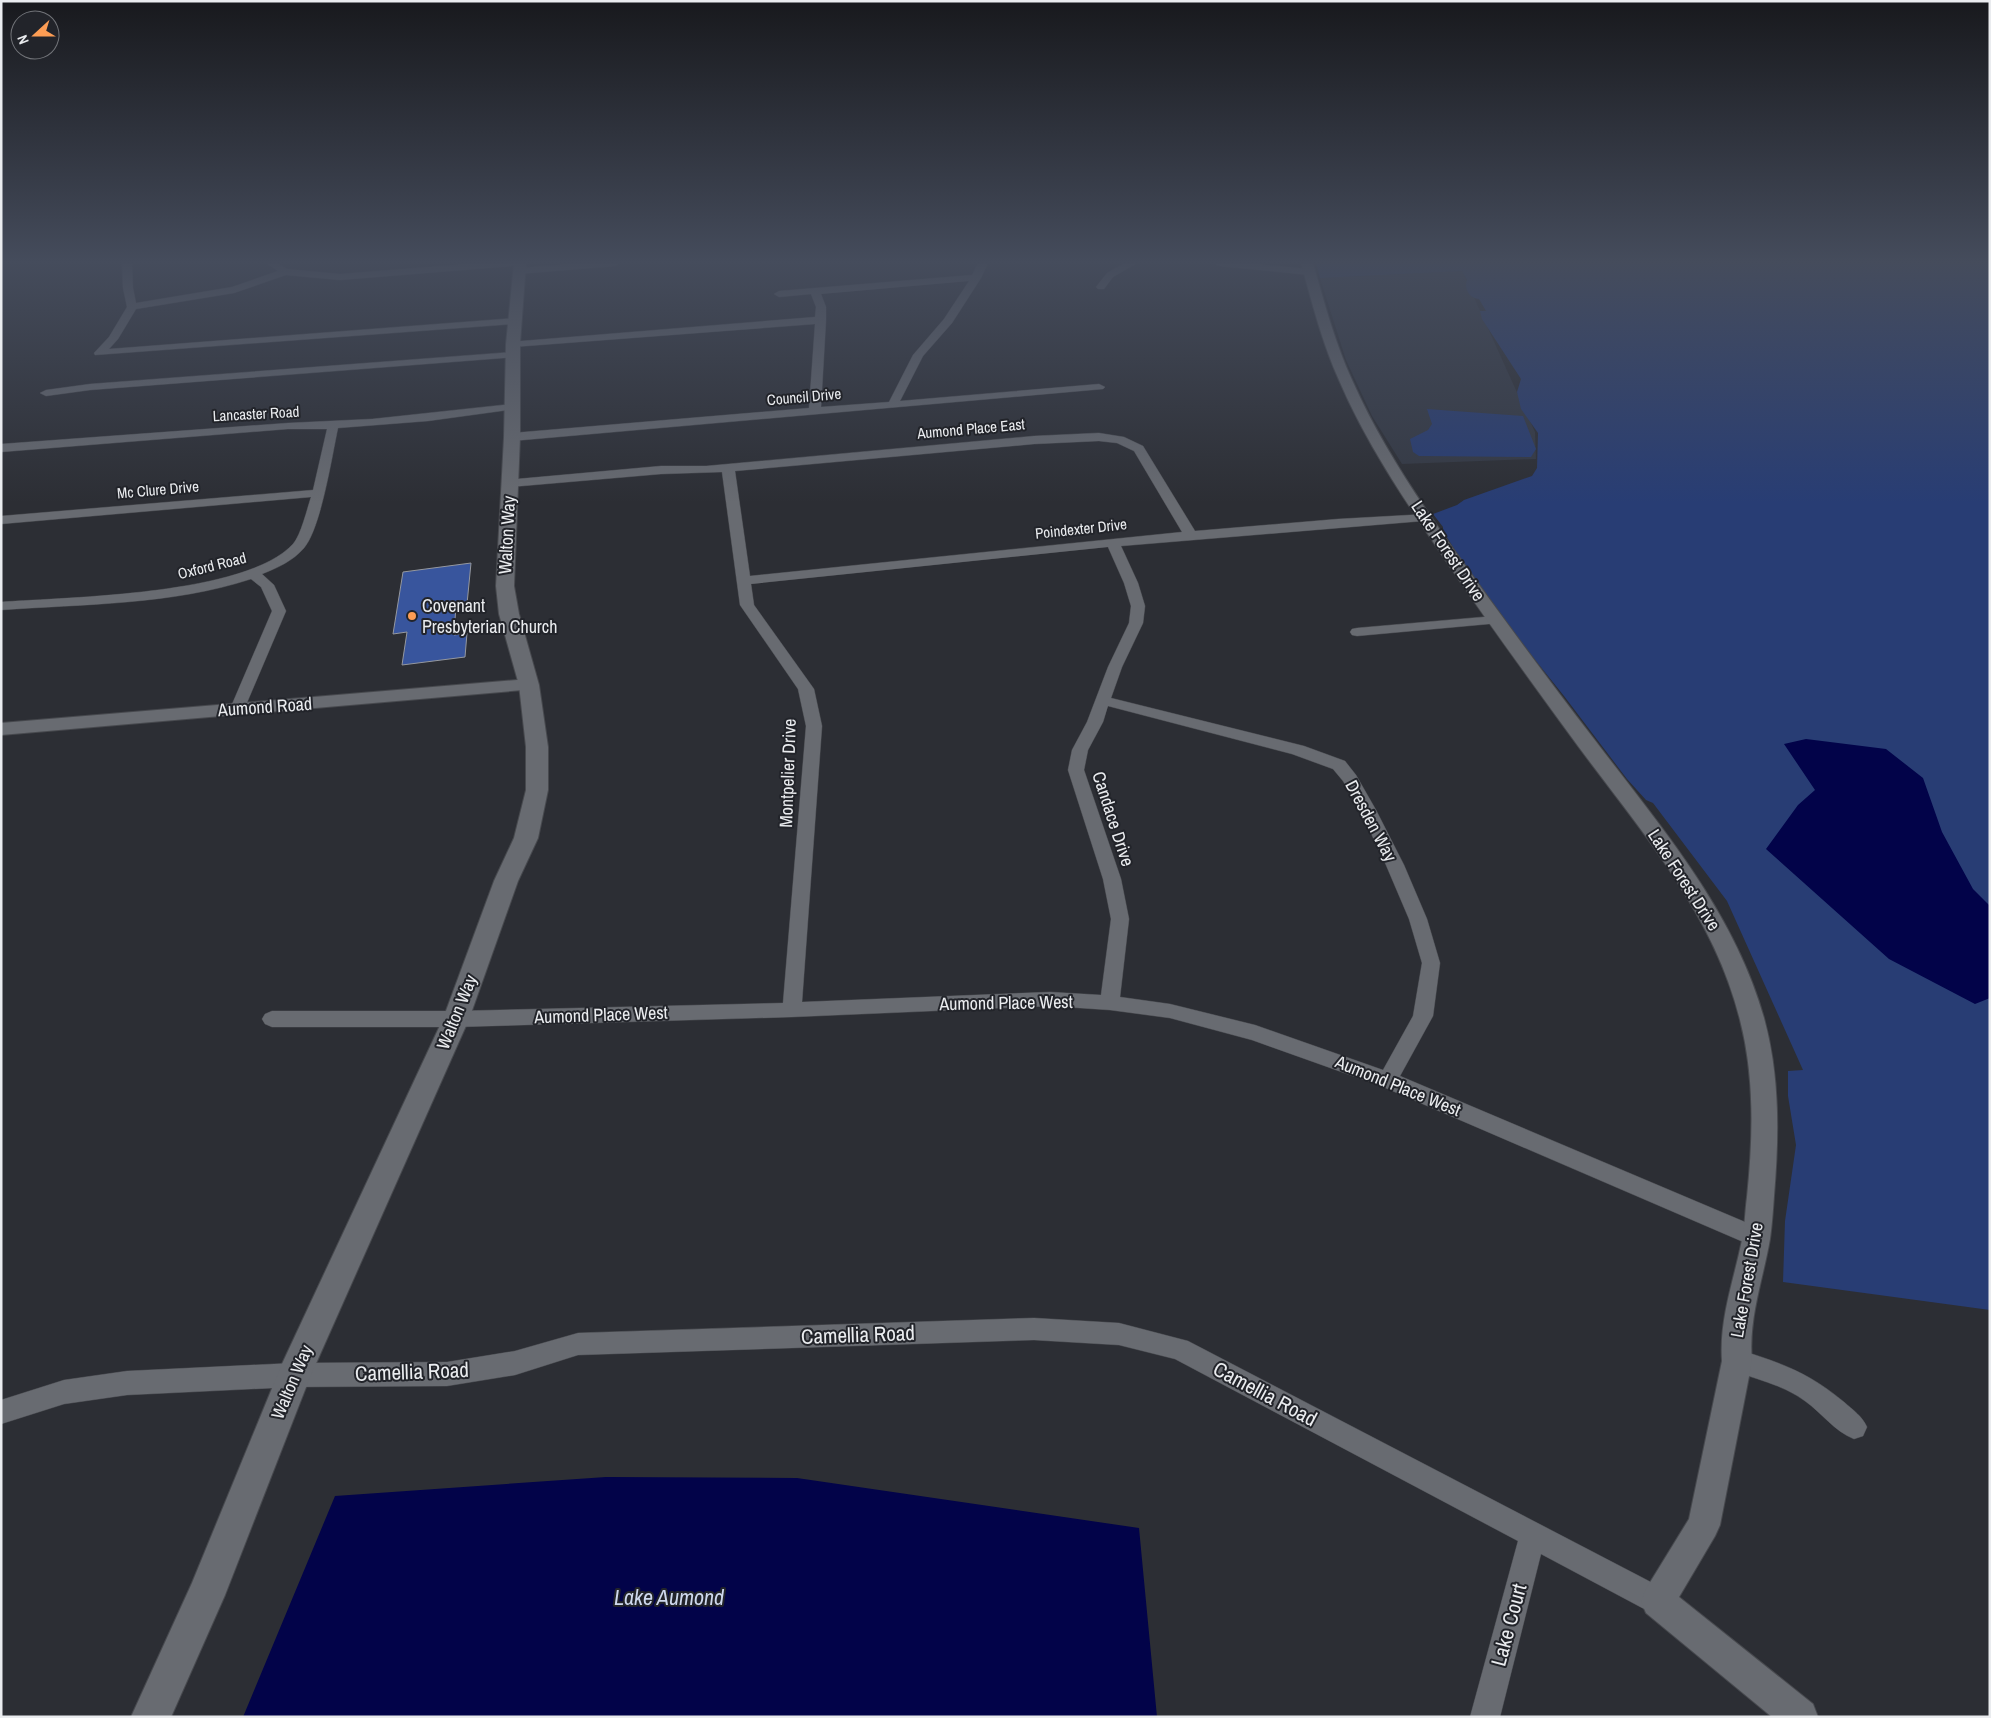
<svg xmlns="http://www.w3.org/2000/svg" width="1991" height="1718" font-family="'Archivo Narrow',sans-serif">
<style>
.built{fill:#343944}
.green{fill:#283d74}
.water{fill:#020349}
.building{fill:#38559d;stroke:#95989f}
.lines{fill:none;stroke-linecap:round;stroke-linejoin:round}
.minor-casing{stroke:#47494e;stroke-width:1}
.tertiary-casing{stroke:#47494e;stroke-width:2}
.secondary-casing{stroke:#47494e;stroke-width:2}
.minor{fill:#686b71;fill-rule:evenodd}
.tertiary{fill:#686b71;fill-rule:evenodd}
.secondary{fill:#686b71;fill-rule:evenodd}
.poi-dot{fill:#fd9d54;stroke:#22242a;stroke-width:2}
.labels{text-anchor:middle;stroke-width:4;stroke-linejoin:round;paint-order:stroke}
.far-street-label{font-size:15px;fill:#eaecef;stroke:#22242a}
.street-label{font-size:18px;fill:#eaecef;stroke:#22242a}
.poi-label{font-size:18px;fill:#eaecef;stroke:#22242a;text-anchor:start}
.near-street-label{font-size:21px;fill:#eaecef;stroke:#22242a}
.near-water-label{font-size:22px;font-style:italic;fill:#ced8ed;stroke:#22242a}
</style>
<rect width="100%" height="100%" fill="#2c2e34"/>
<path class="built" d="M 1462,271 L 1535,432 L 1536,459 L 1402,464 L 1372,416 L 1346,360 L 1320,278 Z"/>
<path class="green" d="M 1316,263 L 1990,263 L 1990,1310 L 1783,1282 L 1785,1221 L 1796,1145 L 1788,1096 L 1788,1071 L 1803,1070 L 1727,901 L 1653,803 L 1646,800 L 1627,779 L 1564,696 L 1481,592 L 1443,531 L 1443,527 L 1433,514 L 1457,505 L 1464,500 L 1532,476 L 1537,468 L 1538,433 L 1521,409 L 1517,392 L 1521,379 L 1482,319 L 1480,311 L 1486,311 L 1479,299 C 1469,298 1464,289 1467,280 L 1462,271 L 1320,278 Z
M 1427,409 L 1523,416 L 1536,449 L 1531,457 L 1419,456 L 1413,452 L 1410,439 L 1428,430 L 1432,424 Z"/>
<path class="water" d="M 1806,739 L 1886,749 L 1923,778 L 1942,832 L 1973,889 L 1990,906 L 1990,998 L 1975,1004 L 1889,959 L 1766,849 L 1798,805 L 1815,790 L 1784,744 Z
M 606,1477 L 797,1478 L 1139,1528 L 1157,1717 L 243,1717 L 335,1496 Z"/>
<path class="building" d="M 471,563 L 467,604 L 456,605 L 454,635 L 467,633 L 465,657 L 402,665 L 407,632 L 393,634 L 403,572 Z"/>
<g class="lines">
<defs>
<path id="minor" d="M 122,263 L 132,263 L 133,288 L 136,303 L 232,287 L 278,271 L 266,263 L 277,263 L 287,269 L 340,274 L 479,263 L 517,263 L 512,266 L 340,280 L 286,275 L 234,293 L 136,309 L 118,339 L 109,349 L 515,318 L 520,321 L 515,324 L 95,355 L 94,353 L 109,337 L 127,307 L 123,288 Z
M 583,263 L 620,263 L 615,266 L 519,274 L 514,271 L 519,268 Z
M 978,263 L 988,263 L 981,278 L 952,323 L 923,356 L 900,401 L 1099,384 L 1105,387 L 1103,389 L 512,441 L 506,437 L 512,433 L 809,408 L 815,324 L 513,347 L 508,344 L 509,342 L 815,317 L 816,307 L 811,294 L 779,297 L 774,294 L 779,291 L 972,275 ZM 969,281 L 944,319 L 913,355 L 889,402 L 821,407 L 826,320 L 826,307 L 821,294 Z
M 1125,263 L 1137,263 L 1113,277 L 1104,289 L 1098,289 L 1096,287 L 1107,273 Z
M 1214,263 L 1246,263 L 1309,269 L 1314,272 L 1309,275 L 1219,266 Z
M 513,352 L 517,353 L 518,355 L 517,357 L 90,390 L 46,396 L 40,393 L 46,390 L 90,384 Z
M 512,404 L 516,405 L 518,407 L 516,409 L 428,421 L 338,428 C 332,456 321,528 304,548 C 293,561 277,568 262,574 L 274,585 L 286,611 L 243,712 L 233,712 L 230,709 L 272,611 L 261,587 L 251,579 C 172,605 83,604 1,610 L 1,602 C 71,597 246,595 293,544 C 301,535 307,509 311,497 L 1,524 L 1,516 L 313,490 L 327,429 L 288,429 L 1,452 L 1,444 L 288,423 L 372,419 Z
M 1099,433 L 1124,437 L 1143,446 L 1195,531 L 1338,519 L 1428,514 L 1429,517 L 1428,520 L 1423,521 L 1121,546 L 1138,583 L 1145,606 L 1143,623 L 1122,667 L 1111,698 L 1304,746 L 1345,761 L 1356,775 L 1376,810 L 1404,865 L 1427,919 L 1440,963 L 1433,1016 L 1400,1076 L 1764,1230 L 1767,1237 L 1764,1244 L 1756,1247 L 1748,1244 L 1381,1086 L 1252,1040 L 1170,1018 L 1110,1010 L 1050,1006 L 792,1017 L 456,1027 L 272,1027 L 265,1024 L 262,1019 L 265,1014 L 272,1011 L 456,1011 L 783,1003 L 806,726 L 798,689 L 740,605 L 722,472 L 661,474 L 510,487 L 504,483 L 506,480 L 661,466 L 706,466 L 1034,436 ZM 1099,441 L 1117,443 L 1134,451 L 1182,532 L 750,576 L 735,471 L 1034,444 ZM 1108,547 L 1124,583 L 1131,606 L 1129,623 L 1108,667 L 1087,722 L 1072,750 L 1068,770 L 1103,879 L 1111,919 L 1101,995 L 1050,992 L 802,1002 L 822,726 L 814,689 L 754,605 L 751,584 ZM 1108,706 L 1292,754 L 1333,769 L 1343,781 L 1360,810 L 1386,865 L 1409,919 L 1422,963 L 1413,1016 L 1383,1070 L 1255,1025 L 1170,1004 L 1120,997 L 1129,919 L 1121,879 L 1084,770 L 1088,750 L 1103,722 Z
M 1495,616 L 1500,617 L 1502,620 L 1500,623 L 1357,636 L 1352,635 L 1350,632 L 1352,629 L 1357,628 Z
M 1034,1318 L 1119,1323 L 1188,1341 L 1668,1591 L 1672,1601 L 1668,1611 L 1658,1615 L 1648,1611 L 1541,1554 L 1500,1717 L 1470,1717 L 1518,1541 L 1175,1359 L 1119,1345 L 1034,1340 L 578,1355 L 515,1375 L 447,1386 L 294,1387 L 127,1395 L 64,1404 L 1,1424 L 1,1400 L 64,1380 L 127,1371 L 294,1363 L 447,1362 L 515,1351 L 578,1333 Z
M 1737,1349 C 1781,1363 1808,1372 1844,1402 C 1853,1410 1862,1416 1867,1427 L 1863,1436 L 1854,1439 C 1834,1431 1822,1413 1805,1401 C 1782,1384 1754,1379 1728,1369 L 1725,1361 L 1728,1353 Z"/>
<path id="tertiary" d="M 1301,263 L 1313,263 C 1324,302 1335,343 1352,380 C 1379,441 1416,496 1454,550 C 1500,614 1546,677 1594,739 C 1660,826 1734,911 1764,1018 C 1780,1076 1779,1136 1774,1196 C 1773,1210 1772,1225 1770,1239 C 1763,1280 1748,1319 1752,1361 L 1720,1525 L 1715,1536 L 1679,1597 L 1813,1704 L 1818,1717 L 1772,1717 L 1646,1613 L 1641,1601 L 1646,1589 L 1689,1519 L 1722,1361 C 1719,1319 1734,1280 1742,1240 C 1745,1226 1745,1211 1747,1197 C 1753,1138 1755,1078 1740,1020 C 1714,914 1641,831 1578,746 C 1532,683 1486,620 1442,555 C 1404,499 1366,443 1339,380 C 1322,343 1312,302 1301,263 Z
M 529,679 L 535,681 L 538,685 L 535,689 L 1,735 L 1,723 Z"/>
<path id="secondary" d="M 514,263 L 526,263 L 520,344 L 520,437 L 514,586 L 519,614 L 539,685 L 548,747 L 548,790 L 538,838 L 518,881 L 469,1019 L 310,1377 L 225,1595 L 171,1717 L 131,1717 L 192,1583 L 282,1364 L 443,1019 L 494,881 L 514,838 L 526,790 L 526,747 L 519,685 L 499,614 L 496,586 L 504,437 L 506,344 Z"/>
</defs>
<use href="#minor" class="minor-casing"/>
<use href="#tertiary" class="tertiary-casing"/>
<use href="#secondary" class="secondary-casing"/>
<use href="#minor" class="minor"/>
<use href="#tertiary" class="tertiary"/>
<use href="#secondary" class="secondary"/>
</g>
<linearGradient id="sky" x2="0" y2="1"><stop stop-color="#18191d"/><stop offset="0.52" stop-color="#454c5c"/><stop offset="1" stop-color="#454c5c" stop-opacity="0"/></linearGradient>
<rect width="1991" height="503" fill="url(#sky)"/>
<circle class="poi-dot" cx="412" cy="616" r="5"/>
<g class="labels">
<g class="far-street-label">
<text transform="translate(804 397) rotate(-5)" y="5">Council Drive</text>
<text transform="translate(256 414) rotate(-3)" y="5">Lancaster Road</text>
<text transform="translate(971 429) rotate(-5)" y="5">Aumond Place East</text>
<text transform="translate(158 490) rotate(-5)" y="5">Mc Clure Drive</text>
<text transform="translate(1081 529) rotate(-6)" y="5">Poindexter Drive</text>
<text transform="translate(212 566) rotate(-14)" y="5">Oxford Road</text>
</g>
<g class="street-label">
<text transform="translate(507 535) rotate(-87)" y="6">Walton Way</text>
<text transform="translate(1448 551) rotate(56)" y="6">Lake Forest Drive</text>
<text transform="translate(265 707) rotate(-4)" y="6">Aumond Road</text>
<text transform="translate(788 773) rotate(-88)" y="6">Montpelier Drive</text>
<text transform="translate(1113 819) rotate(72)" y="6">Candace Drive</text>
<text transform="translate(1371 821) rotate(62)" y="6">Dresden Way</text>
<text transform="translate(1684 880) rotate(57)" y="6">Lake Forest Drive</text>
<text transform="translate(1006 1003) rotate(-1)" y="6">Aumond Place West</text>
<text transform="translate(457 1012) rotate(-68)" y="6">Walton Way</text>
<text transform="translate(601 1015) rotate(-2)" y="6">Aumond Place West</text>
<text transform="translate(1398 1086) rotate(22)" y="6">Aumond Place West</text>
<text transform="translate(1747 1280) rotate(-80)" y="6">Lake Forest Drive</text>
<text transform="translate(292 1382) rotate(-67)" y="6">Walton Way</text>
</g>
<g class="poi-label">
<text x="422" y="612">Covenant<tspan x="422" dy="21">Presbyterian Church</tspan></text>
</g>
<g class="near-street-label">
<text transform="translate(858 1335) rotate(-2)" y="7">Camellia Road</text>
<text transform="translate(412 1372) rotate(-2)" y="7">Camellia Road</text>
<text transform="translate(1265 1394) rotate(28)" y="7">Camellia Road</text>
<text transform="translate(1509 1625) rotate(-75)" y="7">Lake Court</text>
</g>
<g class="near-water-label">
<text x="669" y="1605">Lake Aumond</text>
</g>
</g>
<rect width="1991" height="1718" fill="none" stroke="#eaecef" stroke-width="5"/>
<g transform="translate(35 35) rotate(249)"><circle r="24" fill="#22242a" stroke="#727479"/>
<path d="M0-4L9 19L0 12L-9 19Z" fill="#fd9d54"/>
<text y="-8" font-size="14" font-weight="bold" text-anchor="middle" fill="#eaecef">N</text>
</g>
</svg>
